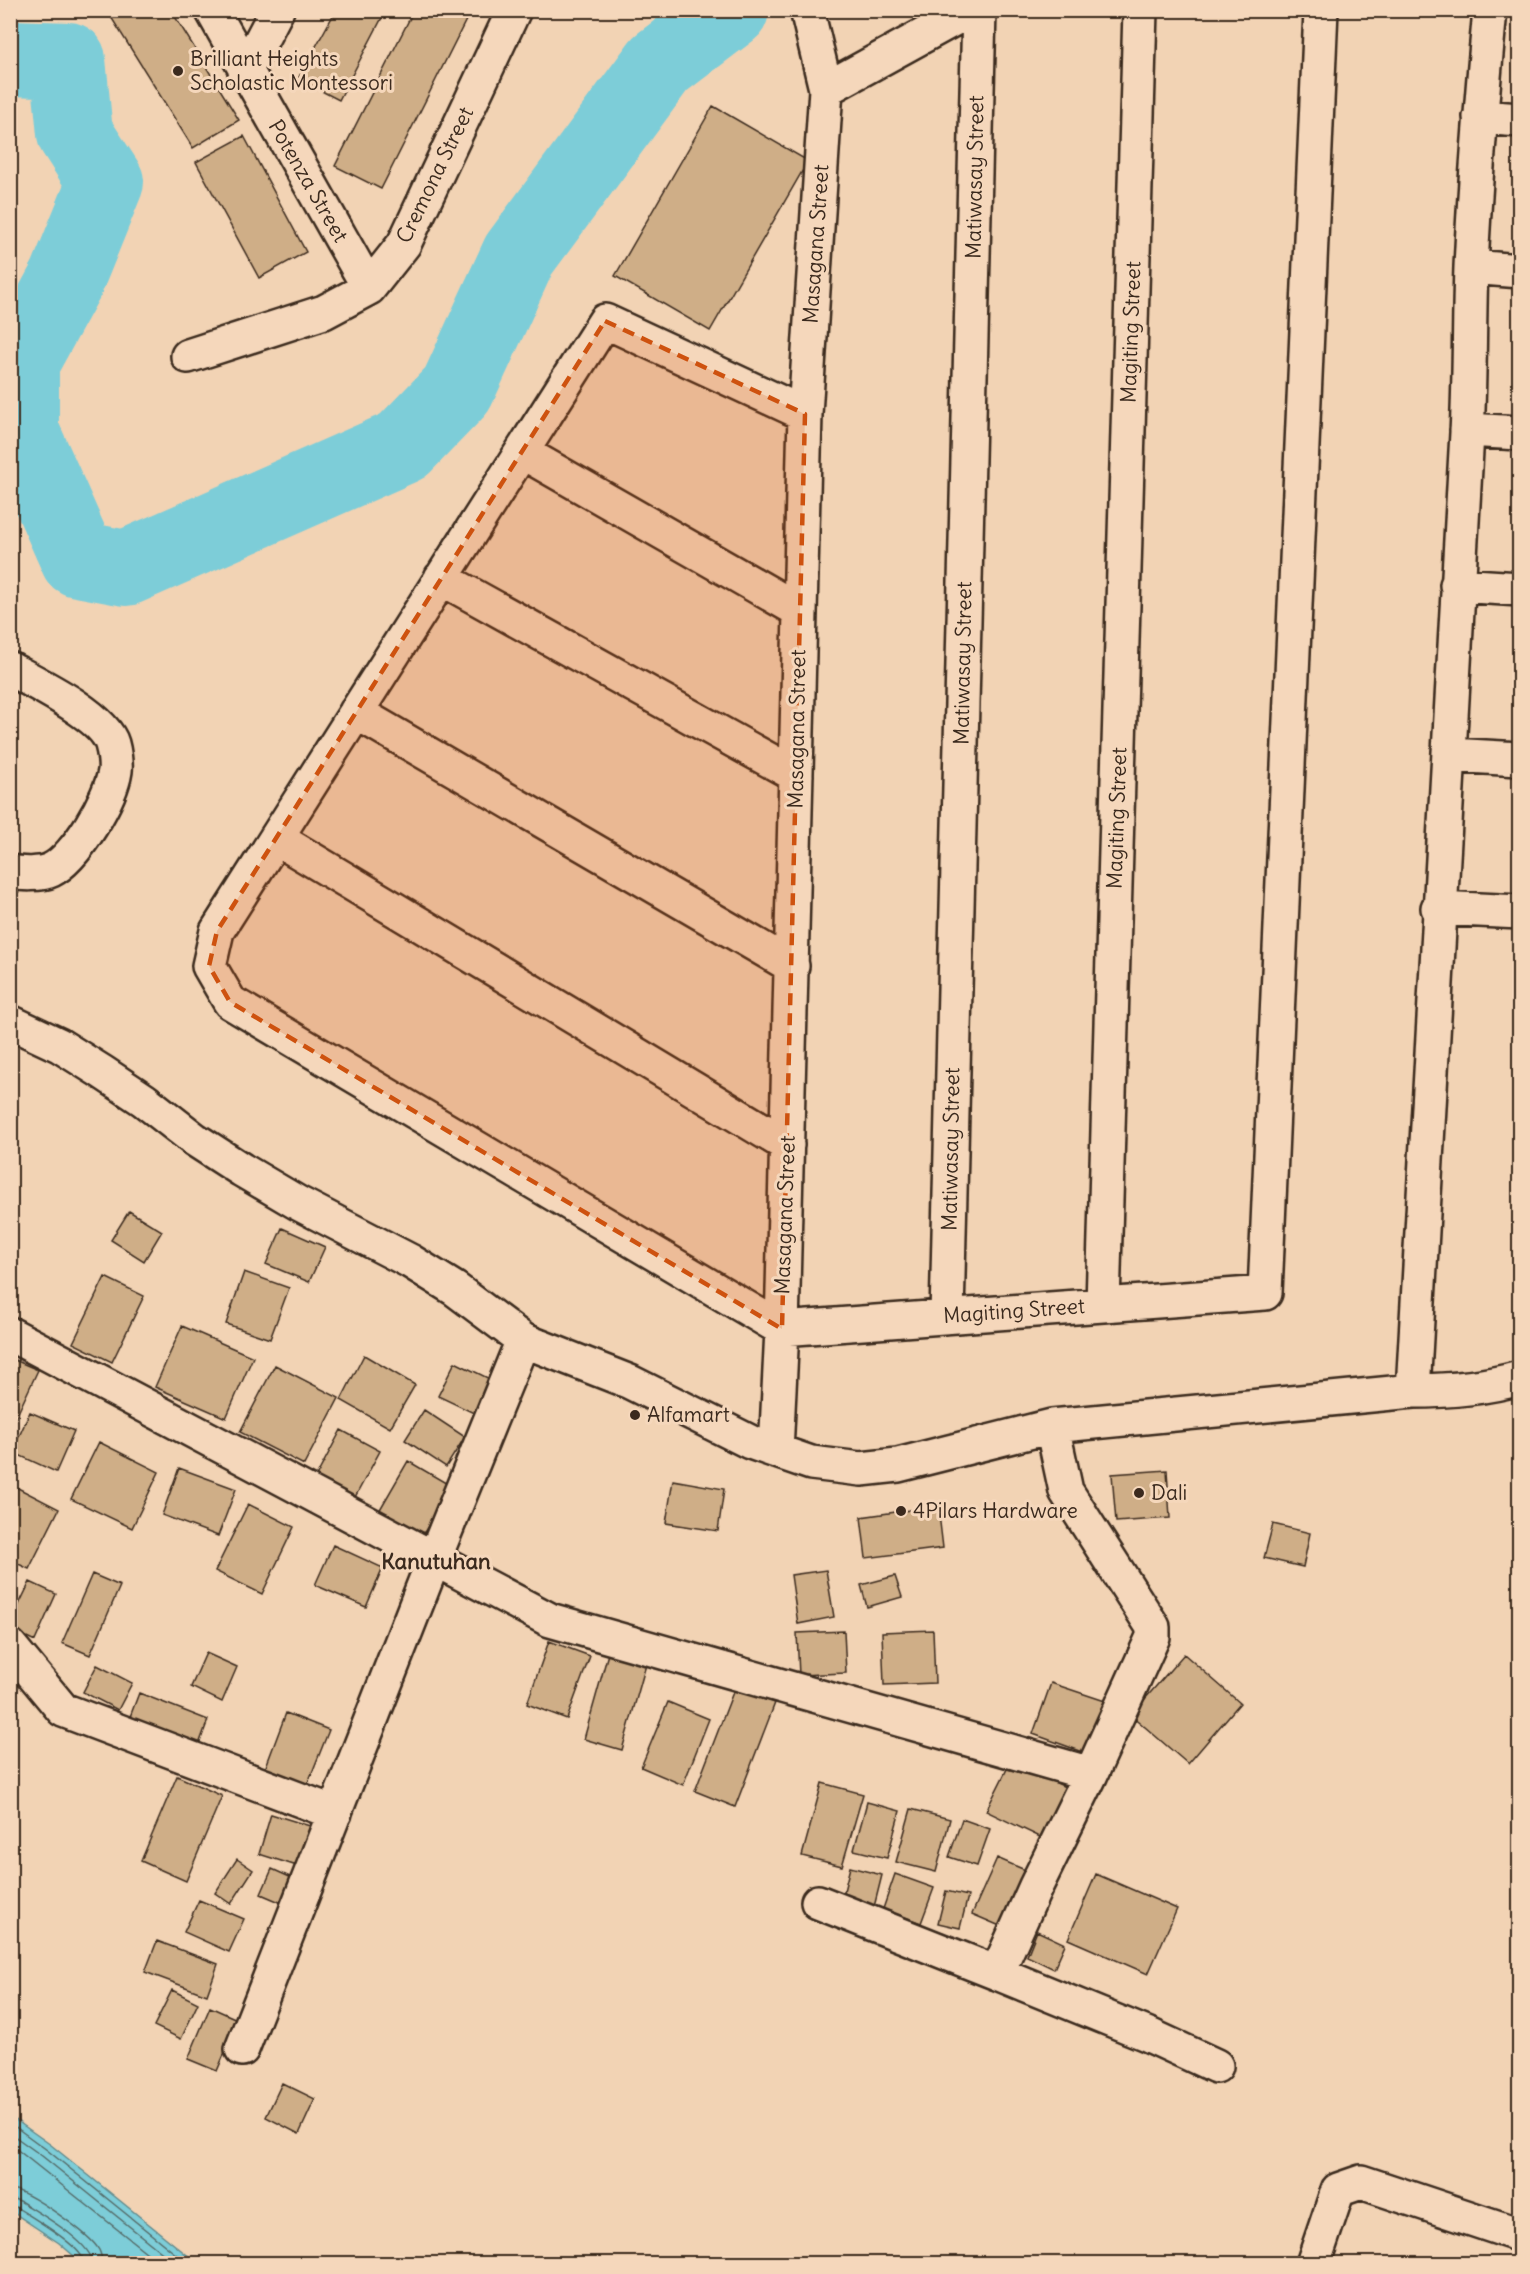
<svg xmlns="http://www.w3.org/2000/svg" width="1530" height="2274" font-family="Delius,sans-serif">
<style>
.water{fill:#7dcdd8;stroke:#638c8e;stroke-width:1.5}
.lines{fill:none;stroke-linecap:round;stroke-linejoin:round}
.shore{stroke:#556b68;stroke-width:1.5}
.river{stroke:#7dcdd8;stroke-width:76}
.building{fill:#cfae87;stroke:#3b2a1e;stroke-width:1.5}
.minor-casing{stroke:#3b2a1e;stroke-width:38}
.minor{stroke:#f5d7bb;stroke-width:33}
.marked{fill:#ce520f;fill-opacity:0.2;stroke:#ce520f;stroke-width:4.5;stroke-dasharray:12 8;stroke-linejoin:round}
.poi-dot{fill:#3b2a1e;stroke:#f5d7bb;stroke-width:2}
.labels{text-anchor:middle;stroke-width:6;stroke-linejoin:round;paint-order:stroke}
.poi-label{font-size:21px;fill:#3b2a1e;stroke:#f5d7bb;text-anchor:start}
.street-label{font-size:21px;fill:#3b2a1e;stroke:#f5d7bb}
.neighbourhood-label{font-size:22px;font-weight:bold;fill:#3b2a1e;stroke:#f5d7bb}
</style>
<rect width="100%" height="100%" fill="#f2d3b4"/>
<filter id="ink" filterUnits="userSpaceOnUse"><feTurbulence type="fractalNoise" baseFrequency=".0167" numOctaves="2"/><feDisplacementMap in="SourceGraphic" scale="12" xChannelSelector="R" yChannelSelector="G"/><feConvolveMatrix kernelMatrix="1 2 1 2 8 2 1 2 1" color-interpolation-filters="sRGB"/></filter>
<g filter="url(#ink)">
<path class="water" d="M 10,2116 L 51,2145 L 197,2263 L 82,2263 L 59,2243 L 11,2211 Z"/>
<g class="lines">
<path class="shore" d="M 10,2123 L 47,2150 L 188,2264
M 10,2133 L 42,2156 L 176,2264
M 10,2144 L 161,2264
M 10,2189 C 28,2190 90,2234 99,2250 C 101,2254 102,2259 102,2264
M 10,2198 L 20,2201 C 37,2212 92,2242 93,2264
M 10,2206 L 16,2207 C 31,2217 83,2246 85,2264"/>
<path class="river" d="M 10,58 L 68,60 L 75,134 L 106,182 L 67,278 L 21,362 L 21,431 L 78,559 L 126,568 L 403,446 L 457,390 L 519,255 L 660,64 L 731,10"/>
</g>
<path class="building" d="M 121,10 L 171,10 L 239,120 L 193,148 L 111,17 Z
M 336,10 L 386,10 L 339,100 L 298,79 Z
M 414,10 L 471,10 L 381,189 L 335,166 Z
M 713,106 L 808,161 L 710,331 L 615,276 Z
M 244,136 L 306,252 L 259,278 L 196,162 Z
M 129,1211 L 162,1231 L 144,1261 L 111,1240 Z
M 282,1228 L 325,1247 L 309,1282 L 266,1264 Z
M 244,1272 L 289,1288 L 270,1339 L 226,1324 Z
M 105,1277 L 144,1296 L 112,1362 L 73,1343 Z
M 182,1326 L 253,1357 L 226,1418 L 155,1387 Z
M 364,1355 L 415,1385 L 390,1428 L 341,1400 Z
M 10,1358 L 38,1370 L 10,1430 Z
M 455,1362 L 496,1382 L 480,1416 L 438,1396 Z
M 275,1365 L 339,1398 L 304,1465 L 240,1432 Z
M 424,1410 L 465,1437 L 446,1467 L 405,1440 Z
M 30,1412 L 74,1431 L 56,1472 L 12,1452 Z
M 341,1430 L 380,1451 L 348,1510 L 309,1490 Z
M 99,1442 L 159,1472 L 132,1528 L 71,1499 Z
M 408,1461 L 451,1486 L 418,1543 L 375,1518 Z
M 179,1468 L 236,1489 L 218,1536 L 162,1515 Z
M 1167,1470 L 1170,1518 L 1116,1522 L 1112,1474 Z
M 673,1480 L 724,1489 L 718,1531 L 666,1523 Z
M 12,1485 L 59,1509 L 29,1569 L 10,1560 Z
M 248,1504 L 294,1527 L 262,1594 L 215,1571 Z
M 938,1506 L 943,1548 L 866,1558 L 861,1517 Z
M 1273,1524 L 1310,1533 L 1303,1567 L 1264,1558 Z
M 333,1545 L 383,1568 L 366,1607 L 315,1585 Z
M 826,1570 L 834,1617 L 798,1624 L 791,1575 Z
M 92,1574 L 120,1586 L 90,1655 L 62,1643 Z
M 895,1576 L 902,1597 L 867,1607 L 861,1585 Z
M 30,1582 L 56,1594 L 35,1641 L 10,1629 L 10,1623 Z
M 933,1630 L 935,1683 L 884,1685 L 882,1632 Z
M 844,1631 L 846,1673 L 799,1675 L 797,1633 Z
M 549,1641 L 590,1656 L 567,1719 L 527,1704 Z
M 609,1650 L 647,1661 L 622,1750 L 584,1739 Z
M 206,1653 L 237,1667 L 222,1702 L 191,1687 Z
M 1184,1654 L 1240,1703 L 1188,1764 L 1131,1715 Z
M 97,1665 L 132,1683 L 118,1710 L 83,1692 Z
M 1051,1683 L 1105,1701 L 1086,1753 L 1033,1734 Z
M 735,1687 L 775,1703 L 735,1807 L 695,1791 Z
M 139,1693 L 208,1720 L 197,1750 L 128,1722 Z
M 668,1702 L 709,1719 L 683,1785 L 641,1767 Z
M 286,1713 L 329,1730 L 304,1793 L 262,1777 Z
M 1011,1761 L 1065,1787 L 1040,1837 L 986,1811 Z
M 177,1776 L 222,1796 L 186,1881 L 141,1861 Z
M 822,1783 L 863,1794 L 842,1866 L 802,1856 Z
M 867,1802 L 900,1811 L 887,1858 L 854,1850 Z
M 911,1809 L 950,1819 L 936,1872 L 896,1862 Z
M 271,1814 L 310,1826 L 297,1866 L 259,1854 Z
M 962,1819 L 990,1829 L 977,1866 L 949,1857 Z
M 997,1858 L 1025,1870 L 1000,1926 L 972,1914 Z
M 237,1859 L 253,1870 L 231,1904 L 215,1893 Z
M 850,1867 L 882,1875 L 874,1907 L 842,1899 Z
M 272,1869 L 292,1878 L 282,1903 L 261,1894 Z
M 895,1874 L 934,1888 L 921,1923 L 883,1909 Z
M 1096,1874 L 1177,1909 L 1148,1974 L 1068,1939 Z
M 946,1891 L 968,1896 L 960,1928 L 938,1923 Z
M 199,1900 L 244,1919 L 229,1952 L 184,1932 Z
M 1037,1931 L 1065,1944 L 1054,1969 L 1027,1956 Z
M 157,1941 L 218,1964 L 207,1995 L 145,1972 Z
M 172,1990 L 198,2003 L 181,2039 L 154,2026 Z
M 210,2007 L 239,2020 L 217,2071 L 188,2059 Z
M 282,2083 L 315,2099 L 299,2134 L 266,2117 Z"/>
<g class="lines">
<defs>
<path id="minor" d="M 212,10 L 369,288
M 245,71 L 277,10
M 826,89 L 970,10
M 1480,117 L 1520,120
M 1471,267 L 1520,271
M 188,356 L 324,312 L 369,288 L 404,244 L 514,10
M 805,414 L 605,321 L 217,931 L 209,966 L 230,1002 L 782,1329 L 1103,1305 L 1140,10
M 1467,430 L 1520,433
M 522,452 L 800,611
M 441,578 L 796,775
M 1457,585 L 1520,589
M 10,669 C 36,683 104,716 112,744 C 114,751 116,764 115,771 C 111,798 76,858 51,870 C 41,875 21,874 10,872
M 356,712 L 792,966
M 1450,755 L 1520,759
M 276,838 L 787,1145
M 1438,908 L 1520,912
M 10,1022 L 59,1045 L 102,1072 L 144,1100 L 194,1139 L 242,1170 L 298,1203 L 410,1261 L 455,1289 L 523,1340 L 630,1382 L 750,1442 L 811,1463 L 861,1469 L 898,1465 L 1052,1426 L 1413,1391 C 1450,1391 1484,1388 1520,1378
M 1103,1305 L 1265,1293 L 1321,10
M 947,1316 L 979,10
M 10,1334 L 550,1620 L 1091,1774 L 1153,1637 L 1153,1627 L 1066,1491 L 1052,1426
M 1413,1391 C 1430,1072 1449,753 1467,433 C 1470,378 1469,322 1471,267 C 1475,181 1482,96 1490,10
M 776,1451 L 782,1329 L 805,414 L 826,89 L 807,10
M 10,1646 L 63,1710 L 335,1813
M 1091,1774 L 1036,1886 L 997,1973 L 1149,2035 L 1216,2066
M 818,1902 L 997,1973
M 242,2049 L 434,1559 L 523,1340
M 1313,2264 L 1338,2190 L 1361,2182 L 1520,2235"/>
</defs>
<use href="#minor" class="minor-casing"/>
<use href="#minor" class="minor"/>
</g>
</g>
<path class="marked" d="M 605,321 L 805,414 L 782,1329 L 230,1002 L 209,966 L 217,931 Z"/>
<g class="poi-dot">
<circle cx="178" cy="71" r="6"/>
<circle cx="635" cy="1415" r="6"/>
<circle cx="1139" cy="1493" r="6"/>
<circle cx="901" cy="1511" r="6"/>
</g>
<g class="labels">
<g class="poi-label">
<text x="190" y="66">Brilliant Heights<tspan x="190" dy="24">Scholastic Montessori</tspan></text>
<text x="647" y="1422">Alfamart</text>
<text x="1151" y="1500">Dali</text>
<text x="913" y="1518">4Pilars Hardware</text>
</g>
<g class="street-label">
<text transform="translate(435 175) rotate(-64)" y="7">Cremona Street</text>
<text transform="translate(975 177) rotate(-89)" y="7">Matiwasay Street</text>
<text transform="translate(308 181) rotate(60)" y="7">Potenza Street</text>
<text transform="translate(816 244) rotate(-86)" y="7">Masagana Street</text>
<text transform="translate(1131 332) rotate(-88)" y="7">Magiting Street</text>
<text transform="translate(963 663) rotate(-89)" y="7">Matiwasay Street</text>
<text transform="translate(797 729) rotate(-89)" y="7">Masagana Street</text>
<text transform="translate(1117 818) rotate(-88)" y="7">Magiting Street</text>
<text transform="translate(951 1149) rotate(-89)" y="7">Matiwasay Street</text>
<text transform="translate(785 1215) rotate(-88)" y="7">Masagana Street</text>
<text transform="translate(1014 1311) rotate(-4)" y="7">Magiting Street</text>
</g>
<g class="neighbourhood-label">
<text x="436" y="1569">Kanutuhan</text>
</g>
</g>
<rect width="1530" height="2274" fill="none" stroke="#f5d7bb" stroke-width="36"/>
<rect x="18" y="18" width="1494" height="2238" fill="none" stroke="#3b2a1e" stroke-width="2" filter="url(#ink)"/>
</svg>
